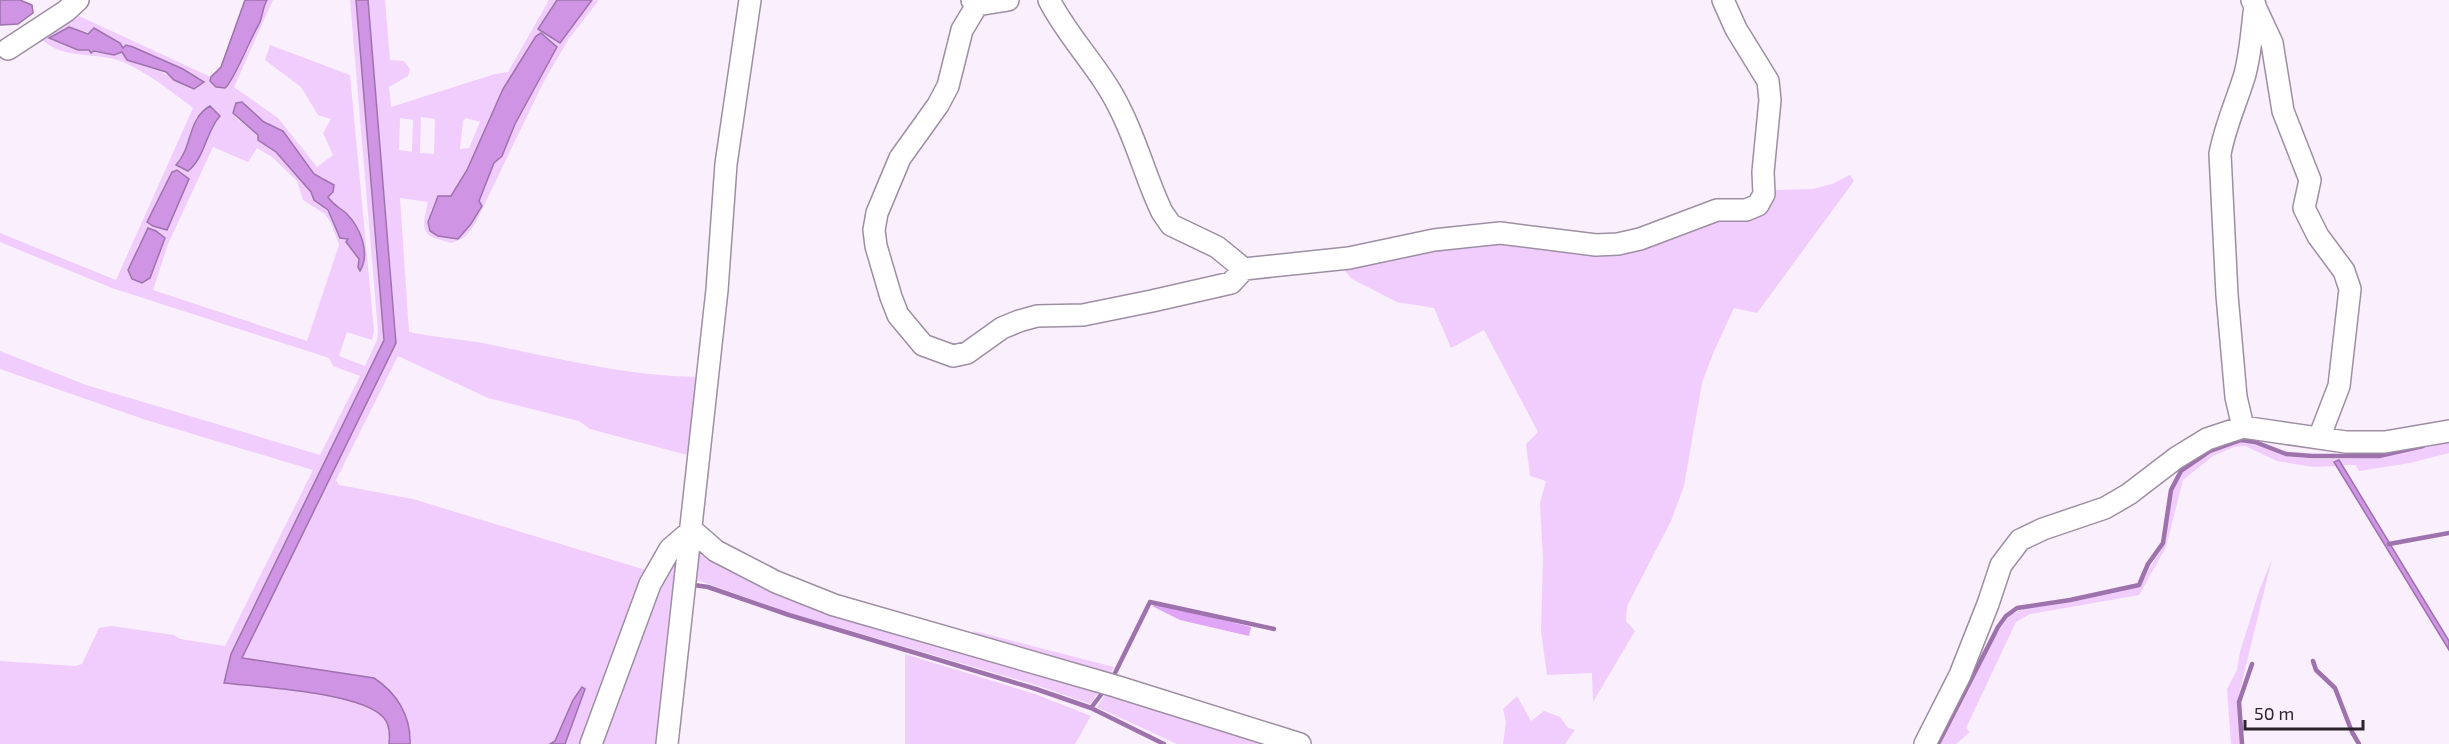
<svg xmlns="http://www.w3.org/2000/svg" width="2449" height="744" font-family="'Exo 2',sans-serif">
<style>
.green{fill:#f0cdfd;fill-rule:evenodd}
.forest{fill:#e0a5f6}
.water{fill:#cf94e4;stroke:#9e72ad;stroke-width:1.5}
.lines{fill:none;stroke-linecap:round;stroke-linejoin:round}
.stream{stroke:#9e72ad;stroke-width:4.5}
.minor-casing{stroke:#9e8ea3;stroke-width:24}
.minor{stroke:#fff;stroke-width:21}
</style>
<rect width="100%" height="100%" fill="#faeffd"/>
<path class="green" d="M 267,0 L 273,0 L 234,87 L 278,118 L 317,167 L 333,155 L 323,133 L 331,119 L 318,115 L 301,87 L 265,60 L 270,45 L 350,75 L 374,331 L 372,340 L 347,332 L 339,356 L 365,366 L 377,340 L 378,331 L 350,0 L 356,0 L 384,340 L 231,654 L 224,682 C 260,690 361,689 384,718 C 390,725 390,735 389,744 L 0,744 L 0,661 L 75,666 L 82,664 L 99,628 L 111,626 L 174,635 L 180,639 L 225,646 L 313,470 L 143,419 L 0,369 L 0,351 L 86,385 L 320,455 L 360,376 L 333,366 L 329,358 L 112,288 L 0,242 L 0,233 L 116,280 L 193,108 C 171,91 148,73 123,62 C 97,51 61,61 41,38 L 70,18 L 79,16 L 211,77 L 210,81 L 229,85 L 240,58 L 248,50 L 263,6 ZM 69,27 C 82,32 117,36 123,48 L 126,45 L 133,47 L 183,69 L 188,74 L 174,80 C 160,66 134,69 122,52 C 112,59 61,46 50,38 ZM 242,102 L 264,122 L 283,131 L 314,174 L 324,178 L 327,197 L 332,204 L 343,210 L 359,230 L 365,247 L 358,267 L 359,259 L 346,243 L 348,239 C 333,230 337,223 328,210 C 323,202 315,201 311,192 L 276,152 L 258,140 L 258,135 L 235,117 ZM 196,117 L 212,125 C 208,141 200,151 194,166 L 176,165 L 187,149 ZM 213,147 L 248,162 L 257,148 L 272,157 L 297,181 L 303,200 L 325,214 L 331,223 L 339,245 L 307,341 L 153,290 L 168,244 ZM 172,172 L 182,196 L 167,230 L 147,222 ZM 165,238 L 158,254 L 134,261 L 138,245 Z
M 368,0 L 385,0 L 390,60 L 404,61 L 410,69 L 408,76 L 389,87 L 391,107 L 495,74 L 508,72 L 549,0 L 557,0 L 538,29 L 560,43 L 591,1 L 599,0 L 568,40 L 543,83 L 475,224 L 465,237 L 452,243 C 421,236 421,232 428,202 L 400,198 L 409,332 C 433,337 458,339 482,343 C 553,357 624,376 697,377 L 687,455 L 590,429 L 579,421 L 488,398 L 398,356 L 336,480 L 339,485 L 413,499 L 649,571 L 584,744 L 565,744 L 585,689 L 555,741 L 550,744 L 410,744 L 410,736 L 403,709 L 242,659 L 396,332 ZM 541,34 L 515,124 L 502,156 L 494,163 L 479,201 L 430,212 L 438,196 L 450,197 L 467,170 L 503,89 L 536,36 ZM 421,117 L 435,119 L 434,154 L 420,153 ZM 400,118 L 413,120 L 412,152 L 399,150 ZM 466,118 L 480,122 L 469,148 L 460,149 L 463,121 Z
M 1850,175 L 1854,181 L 1757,313 L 1734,308 L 1714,351 L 1702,383 L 1684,486 L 1671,521 L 1627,606 L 1626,621 L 1635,631 L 1593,702 L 1592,673 L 1547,675 L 1541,631 L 1543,558 L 1540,503 L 1546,481 L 1530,476 L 1526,444 L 1538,432 L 1484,330 L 1451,348 L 1434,308 L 1397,302 L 1352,279 L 1340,265 L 1503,236 L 1598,248 L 1773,190 L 1813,189 L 1832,184 Z
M 2244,441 L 2289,456 L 2315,459 L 2378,458 L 2449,442 L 2449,453 L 2410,463 L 2359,471 L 2356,465 L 2342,465 L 2338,460 L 2334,462 L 2337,466 L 2313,467 L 2277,461 L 2245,446 L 2234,447 L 2213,456 L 2183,480 L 2166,547 L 2139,595 L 2030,614 L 2016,622 L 1966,728 L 1970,732 L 1956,744 L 1939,744 L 1993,639 L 2010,615 L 2025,608 L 2139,587 L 2161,549 L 2173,490 L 2182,473 L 2211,452 Z
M 699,549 L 1101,689 L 1090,704 L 1036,685 L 790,613 L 700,581 L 692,581 L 695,552 Z
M 676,556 L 681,558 L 662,744 L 596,744 L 654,587 Z
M 2272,559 L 2237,702 L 2240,744 L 2231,744 L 2227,689 L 2237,670 L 2240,652 L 2259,591 Z
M 974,631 L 1114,667 L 1108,678 L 971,639 Z
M 905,654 L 1035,694 L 1091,716 L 1075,744 L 905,744 Z
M 1108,691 L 1281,744 L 1177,744 L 1097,707 Z
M 1517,696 L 1531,721 L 1544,711 L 1560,717 L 1568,728 L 1575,730 L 1565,744 L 1503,744 L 1506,722 L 1503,709 Z"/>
<path class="forest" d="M 1158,604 L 1251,627 L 1249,636 L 1180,620 L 1152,606 Z"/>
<path class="water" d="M 0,0 L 20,0 L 32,5 L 33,13 L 18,24 L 0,25 Z
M 245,0 L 267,0 C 262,8 263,18 258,26 C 251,37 233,83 225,88 L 216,87 L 210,81 L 211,77 L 221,67 Z
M 356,0 L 368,0 L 396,343 L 242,658 L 374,678 C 397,693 411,716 410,744 L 389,744 C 390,735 390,725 384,718 C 363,692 258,687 224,683 L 231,654 L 384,340 Z
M 557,0 L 592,0 L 560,43 L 538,29 Z
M 69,27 L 88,34 L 94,28 L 120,43 L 123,48 L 126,45 L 133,47 L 183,69 L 204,82 L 194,89 L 174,80 L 166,72 L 127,60 L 122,52 L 114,55 L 94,51 L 91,53 L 89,50 L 78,50 L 49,38 Z
M 541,33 L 557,47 L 515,124 L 502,156 L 494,163 L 479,201 L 482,206 L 471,224 L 458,239 L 438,236 L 430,231 L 428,222 L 438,196 L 451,196 L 467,170 L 503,89 L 536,36 Z
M 242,102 L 264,122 L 283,131 L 314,174 L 334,185 L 333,192 L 328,197 C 333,205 339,207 346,213 C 360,227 371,253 360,271 L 358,267 L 359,259 L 346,242 L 348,239 L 340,238 L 328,210 L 314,200 L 311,192 L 276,152 L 258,140 L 258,135 L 233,113 L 236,103 Z
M 210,106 L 220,116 C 206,131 205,158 188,171 L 176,165 C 193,147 187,119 210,106 Z
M 177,170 L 189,179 L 167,230 L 153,226 L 147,222 L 172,172 Z
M 148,228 L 156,231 L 165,238 L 150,278 L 142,283 L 132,279 L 128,270 Z
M 2339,460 L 2449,641 L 2449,650 L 2334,462 Z
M 582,687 L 585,689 L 565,744 L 550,744 L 555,741 L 573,700 Z"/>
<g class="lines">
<path class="stream" d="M 2389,544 L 2449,533
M 693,589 L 694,585 L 708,587 L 789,615 L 1036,689 L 1091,708 L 1164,744
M 2313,661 L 2316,670 L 2335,688 L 2352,732 L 2359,744
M 1115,673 L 1150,602 L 1274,629
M 1091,708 L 1103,692
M 1938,744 L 1998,627 L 2006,616 L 2017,608 L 2070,600 L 2139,585 L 2148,564 L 2163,543 L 2171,490 L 2181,471 L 2210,451 L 2241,440 L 2255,442 L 2286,454 L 2312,456 L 2379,456 L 2423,446
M 2242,744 L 2239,702 L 2252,664"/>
<defs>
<path id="minor" d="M 972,0 L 977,5 L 1008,0
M 1049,0 C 1069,39 1101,69 1120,109 C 1137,142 1146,179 1162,212 L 1171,225 L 1217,247 L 1244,269 L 1349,258 L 1434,240 L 1500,233 L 1596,245 L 1618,244 L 1640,239 L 1717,210 L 1746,210 L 1758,205 L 1764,194 L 1763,172 L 1770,100 L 1768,81 L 1736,29 L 1723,0
M 2252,0 L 2272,43 L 2283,111 L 2310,180 L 2304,208 L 2318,236 L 2344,271 L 2350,289 L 2339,386 L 2319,438
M 977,5 L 962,30 L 948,86 L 938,105 L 900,158 L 877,213 L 874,230 L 876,246 L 891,297 L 898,315 L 923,345 L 953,356 L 967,353 L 1002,328 L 1019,321 L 1037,316 L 1083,315 L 1152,301 L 1231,283 L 1244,269
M 8,49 L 66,11 L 78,0
M 2243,427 L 2236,397 L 2227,295 L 2220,154 C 2225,126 2237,101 2245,74 C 2251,51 2252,28 2255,5
M 591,744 L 650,584 L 670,549 L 692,530 L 716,551 L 776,582 L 834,605 L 1115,686 L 1300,744
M 667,744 L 717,290 L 726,164 L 750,0
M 1925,744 L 1960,675 L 1988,604 L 2001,565 L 2020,540 L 2043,529 L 2105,508 L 2129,494 L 2176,458 L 2207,439 L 2243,427 L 2346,442 L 2385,442 L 2449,431"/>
</defs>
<use href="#minor" class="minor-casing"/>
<use href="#minor" class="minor"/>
</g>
<path d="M2245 720v9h118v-9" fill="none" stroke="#2a232c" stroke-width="3"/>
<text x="2254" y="720" font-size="18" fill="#2a232c" stroke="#faeffd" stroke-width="4.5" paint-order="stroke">50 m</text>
</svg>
